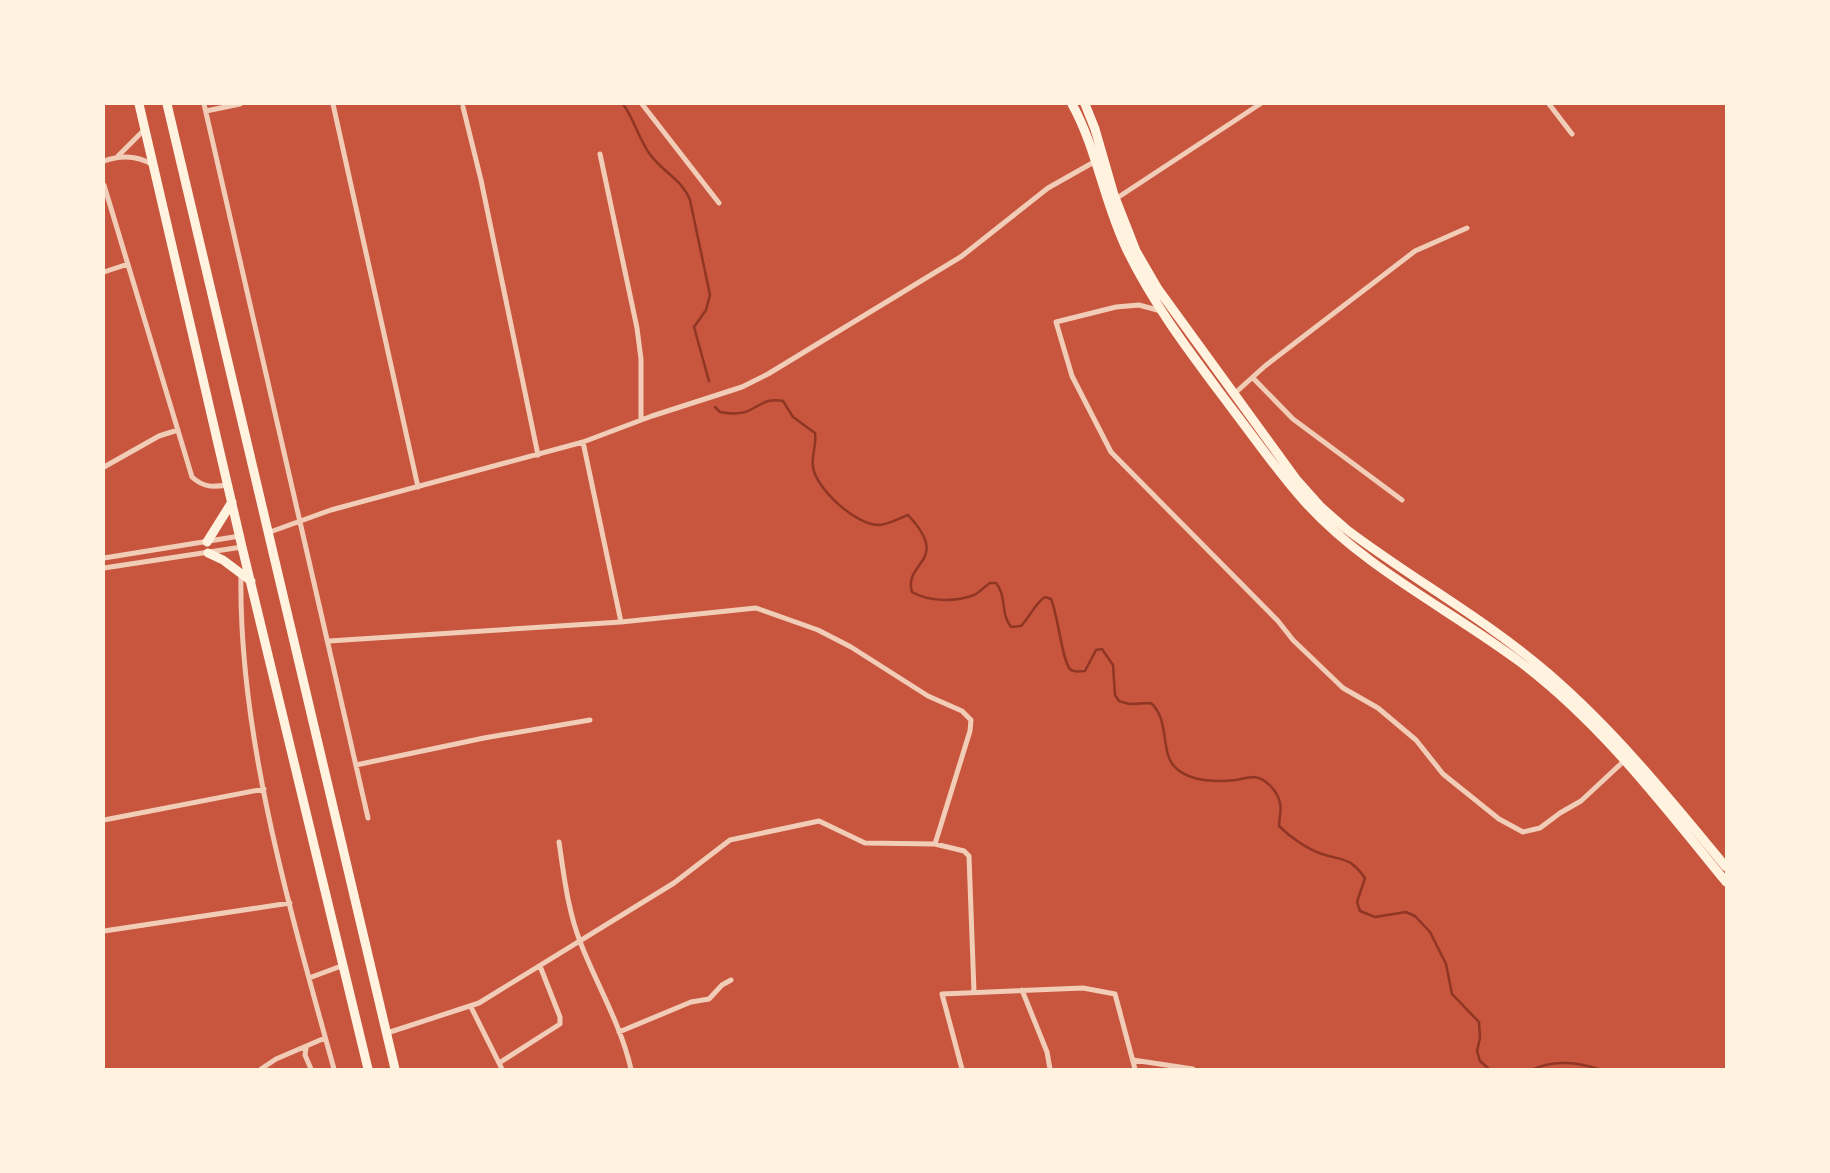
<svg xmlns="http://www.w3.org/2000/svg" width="1830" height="1173" font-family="Karla,sans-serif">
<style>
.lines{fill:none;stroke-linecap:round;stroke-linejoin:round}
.stream{stroke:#8f3625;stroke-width:2.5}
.minor{stroke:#f1ccb7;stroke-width:5}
.primary{stroke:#fff3e0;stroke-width:9}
.trunk{stroke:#fff3e0;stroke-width:9}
</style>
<rect width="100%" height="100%" fill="#c8553d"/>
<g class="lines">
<path class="stream" d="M 623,104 C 634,119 638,137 649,153 C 661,171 682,179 690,200 L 710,295 L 706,310 L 694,327 L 709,381
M 715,407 L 720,412 C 730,414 742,415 752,409 C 763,403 769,398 783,401 L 793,417 L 815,433 C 817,445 811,456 813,467 C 816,489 857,526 879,525 C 888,525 900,518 908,515 C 952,562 903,561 912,592 C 929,602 956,602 974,595 C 980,592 985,586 990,583 L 996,583 C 1007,596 1000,613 1011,627 L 1021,626 C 1029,618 1036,602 1045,597 L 1051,599 C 1058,615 1062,660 1070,669 C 1074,673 1079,671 1085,671 L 1096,650 L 1102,649 L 1113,665 L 1115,695 L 1119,701 L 1129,704 L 1151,703 C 1171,721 1159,755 1177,769 C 1192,782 1217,782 1236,780 C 1242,779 1248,777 1254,777 C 1266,778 1278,792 1280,803 C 1282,810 1279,818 1279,826 C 1290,837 1307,849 1322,854 C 1344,861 1350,857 1365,878 L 1357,902 L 1360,911 L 1375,917 L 1406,912 L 1415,916 L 1430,932 L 1446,964 L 1452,994 L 1479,1022 L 1480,1038 L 1477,1051 L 1480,1061 L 1489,1069
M 1534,1069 C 1553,1060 1578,1062 1598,1069"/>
<path class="minor" d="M 204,104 L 368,818
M 333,104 L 418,487
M 642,104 L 719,203
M 1549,104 L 1572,134
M 463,107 L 481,180 L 538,455
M 206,111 L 240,104
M 600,154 L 637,328 L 641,359 L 641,420
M 118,156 L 145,129
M 104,161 C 121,155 137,155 153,165
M 104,185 L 192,477 C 204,488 213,487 228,485
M 1114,200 L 1260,104
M 104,272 L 128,264
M 1161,311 L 1139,305 L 1116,307 L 1056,322 L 1072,376 L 1111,452 L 1278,621 L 1293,640 L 1343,688 L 1378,708 L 1416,740 L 1443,774 L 1499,819 L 1523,832 L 1540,828 L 1560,813 L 1581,801 L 1625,760
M 1253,378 L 1293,419 L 1402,500
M 1234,394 L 1265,366 L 1415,251 L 1467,228
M 583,442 L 621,622
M 104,467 L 159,436 L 178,430
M 270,532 L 331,510 L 583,442 L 652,416 L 742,387 L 768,374 L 962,256 L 1048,188 L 1094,162
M 104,558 L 240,536
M 104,568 L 242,547
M 241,573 C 238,736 291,913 334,1069
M 329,641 L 621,622 L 756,608 L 818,630 L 851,647 L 928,696 L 962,711 L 971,720 L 970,731 L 935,844
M 356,765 L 484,738 L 590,720
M 104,820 L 264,789
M 559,842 C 564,876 568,912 581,944 C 597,985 621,1025 631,1069
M 104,931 L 290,903
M 309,978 L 344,965
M 1022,990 L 1047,1052 L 1050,1069
M 471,1007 L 502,1069
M 619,1032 L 691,1002 L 709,999 L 722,985 L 731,980
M 387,1033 L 479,1003 L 674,883 L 730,840 L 819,821 L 865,843 L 935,844 L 964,851 L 969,856 L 974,992
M 306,1048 L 305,1055 L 311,1069
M 1133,1060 L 1193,1069
M 499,1063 L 560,1024 L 560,1017 L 540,966
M 261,1069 L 276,1059 L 325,1038
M 962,1069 L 942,994 L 1083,988 L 1115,994 L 1135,1069"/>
<path class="primary" d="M 1072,104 C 1097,149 1104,203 1127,250 C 1155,308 1195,359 1233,410 C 1256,440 1278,472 1304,501 C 1364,568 1449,609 1520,662 C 1601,723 1663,805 1726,882
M 1085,104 L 1095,129 L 1114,195 L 1136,251 L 1158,289 L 1296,479 L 1321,507 L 1346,529 C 1412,579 1487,620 1549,674 C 1616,732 1670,799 1726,867"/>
<path class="trunk" d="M 139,104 L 242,547 L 368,1069
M 167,104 L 395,1069
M 207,542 L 232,502
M 208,553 L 223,560 L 251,581"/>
</g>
<rect width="1830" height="1173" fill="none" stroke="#fff3e0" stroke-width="210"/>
</svg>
